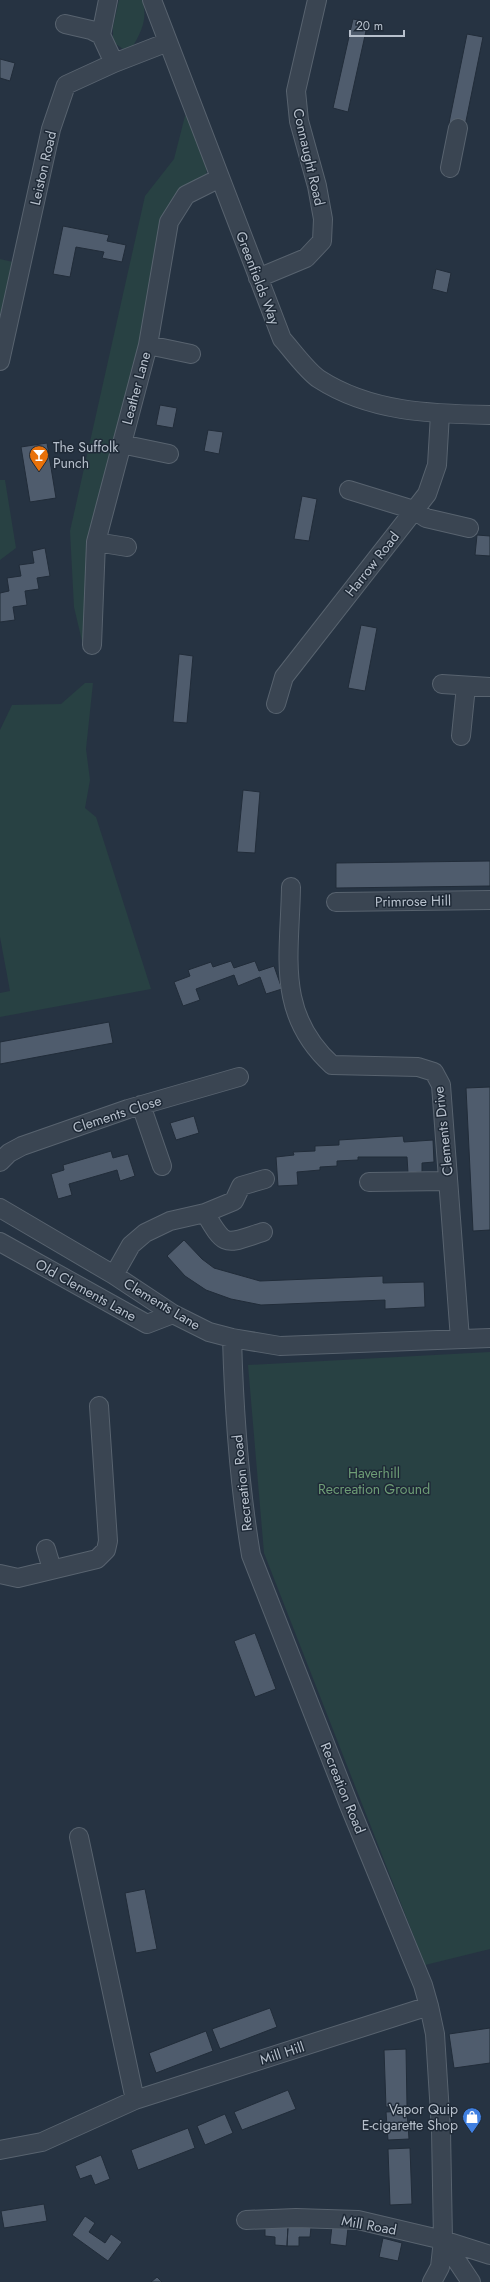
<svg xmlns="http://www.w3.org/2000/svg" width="490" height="2282" font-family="Jost,sans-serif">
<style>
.green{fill:#284143}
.building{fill:#4f5c6d;stroke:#212c39}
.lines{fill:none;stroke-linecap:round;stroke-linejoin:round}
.minor-casing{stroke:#58636f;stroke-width:20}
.minor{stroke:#3a4552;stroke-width:18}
.labels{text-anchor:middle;stroke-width:3;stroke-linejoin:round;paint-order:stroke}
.street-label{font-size:14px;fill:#b7c0cc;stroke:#1f2a37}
.poi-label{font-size:14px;fill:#b7c0cc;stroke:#1f2a37;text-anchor:start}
.park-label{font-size:14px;fill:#6e9d76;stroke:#1f2a37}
</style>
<rect width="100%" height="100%" fill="#263342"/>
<path class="green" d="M 119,0 L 142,0 C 148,17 142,31 133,46 L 123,49 L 113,42 L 113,27 Z
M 191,113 L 208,160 L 206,176 L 166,215 L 87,637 L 82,641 L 74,607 L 70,531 L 145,196 L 174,159 L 185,116 Z
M 0,259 L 13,262 L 0,321 Z
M 0,480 L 5,480 L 16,548 L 0,560 Z
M 85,683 L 93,683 L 86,749 L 90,780 L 85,808 L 96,817 L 151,989 L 0,1017 L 0,993 L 10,991 L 0,937 L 0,730 L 12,705 L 61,704 Z
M 490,1352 L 490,1949 L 425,1965 L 264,1553 L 248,1365 Z"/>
<path class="building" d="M 353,19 L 368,22 L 348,112 L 333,108 Z
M 467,34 L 483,37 L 465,126 L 449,123 Z
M 0,59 L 15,63 L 10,81 L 0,78 Z
M 63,226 L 109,235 L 107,241 L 126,245 L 122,262 L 102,258 L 104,252 L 76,247 L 70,277 L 53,274 Z
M 436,269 L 451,273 L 447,293 L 432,289 Z
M 160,405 L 177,408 L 173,428 L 156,425 Z
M 208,430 L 223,432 L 219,454 L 204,451 Z
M 47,443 L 56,498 L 30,502 L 21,447 Z
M 302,496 L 317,499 L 309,541 L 294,539 Z
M 477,535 L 490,536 L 490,556 L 475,555 Z
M 45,548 L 50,576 L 37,578 L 39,589 L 25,591 L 27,605 L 13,607 L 15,620 L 0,622 L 0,593 L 9,591 L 7,578 L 21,576 L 19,565 L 34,563 L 32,551 Z
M 361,625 L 377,628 L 365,691 L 348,688 Z
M 179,654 L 193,656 L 187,723 L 173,722 Z
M 243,790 L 260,792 L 255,853 L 237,852 Z
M 490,861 L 490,886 L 336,888 L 336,863 Z
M 231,961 L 234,968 L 255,961 L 259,971 L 274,966 L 282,989 L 266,994 L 260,977 L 238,986 L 234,975 L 196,989 L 200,1000 L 183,1006 L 174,982 L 190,976 L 188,970 L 211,962 L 213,967 Z
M 109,1022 L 113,1043 L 0,1064 L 0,1042 Z
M 490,1087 L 490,1230 L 473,1231 L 466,1088 Z
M 194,1116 L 199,1133 L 176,1140 L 170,1123 Z
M 403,1136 L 404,1142 L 433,1140 L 434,1162 L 422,1163 L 422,1172 L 408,1173 L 407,1157 L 358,1157 L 358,1160 L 337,1161 L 337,1166 L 320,1167 L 320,1170 L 297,1172 L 298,1185 L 278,1186 L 276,1157 L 294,1155 L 293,1152 L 315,1151 L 315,1146 L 339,1145 L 339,1140 Z
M 111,1151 L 113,1158 L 128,1154 L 135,1176 L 120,1181 L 117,1170 L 69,1184 L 72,1195 L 58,1199 L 51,1174 L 64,1170 L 63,1165 Z
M 184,1240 L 202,1259 L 214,1268 L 260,1281 L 383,1276 L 383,1283 L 424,1282 L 425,1307 L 385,1309 L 385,1300 L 261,1305 L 231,1299 L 206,1290 L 185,1276 L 167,1256 Z
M 255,1633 L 276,1689 L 255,1697 L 234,1641 Z
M 145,1889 L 157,1949 L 136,1953 L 125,1893 Z
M 270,2008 L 277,2027 L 220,2049 L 212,2029 Z
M 490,2028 L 490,2063 L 454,2068 L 449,2034 Z
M 206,2031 L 213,2051 L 156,2073 L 149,2053 Z
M 406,2049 L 407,2106 L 386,2107 L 384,2050 Z
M 288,2090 L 296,2109 L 242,2130 L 234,2112 Z
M 407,2111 L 409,2139 L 388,2140 L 386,2112 Z
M 225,2114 L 233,2133 L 205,2145 L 197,2126 Z
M 188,2128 L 195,2148 L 138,2170 L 131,2150 Z
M 410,2148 L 412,2204 L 390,2205 L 388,2149 Z
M 101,2155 L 110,2179 L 95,2185 L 91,2175 L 80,2179 L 75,2166 Z
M 44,2204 L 47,2221 L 4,2228 L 1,2211 Z
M 85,2216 L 95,2223 L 89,2232 L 105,2243 L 111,2234 L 122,2242 L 108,2261 L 72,2235 Z
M 265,2225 L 288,2226 L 287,2246 L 275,2245 L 275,2237 L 265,2236 Z
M 288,2226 L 311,2227 L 310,2237 L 299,2237 L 299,2246 L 287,2246 Z
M 332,2226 L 348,2228 L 346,2246 L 330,2244 Z
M 383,2238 L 402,2243 L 398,2261 L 379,2257 Z
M 157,2277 L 162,2282 L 151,2282 Z"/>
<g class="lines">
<defs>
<path id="minor" d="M 152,0 L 282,339 C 292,350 307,371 319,379 C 370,412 431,414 490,415
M 65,24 L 91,30 L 101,35 L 114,63
M 101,35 L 108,0
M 450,168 L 458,128
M 258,278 L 306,258 L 322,241 L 323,219 L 317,186 L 299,121 L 296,91 L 317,0
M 148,345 L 191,354
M 0,361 L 51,129 L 66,85 L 114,63 L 168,42
M 121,444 L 169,454
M 349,490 L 414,510 L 426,518 L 469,528
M 96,542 L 127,547
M 92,645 L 96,542 L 148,345 L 169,222 L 186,195 L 220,178
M 442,684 L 490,687
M 276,704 L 284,677 L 427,494 L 437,465 L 440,414
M 461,736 L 466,686
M 291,887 C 290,955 275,1013 332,1065 L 418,1067 L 434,1072 L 441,1085 L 460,1339
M 336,902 L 490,900
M 141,1105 L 162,1166
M 0,1162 L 9,1153 L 22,1146 L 128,1109 L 239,1077
M 369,1182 L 448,1181
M 0,1208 L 114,1275 L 173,1314 L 209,1332 L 232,1338 L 280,1346 L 490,1338
M 205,1213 C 226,1249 225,1244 263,1232
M 0,1242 L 147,1324 L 173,1314
M 114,1275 L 131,1245 L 145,1233 L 170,1221 L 205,1213 L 234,1201 L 241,1186 L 265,1179
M 232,1338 C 234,1411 239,1483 251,1555 L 349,1805 L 423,1985 L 429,2006 L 435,2034 L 441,2130 L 443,2240 L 440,2267 L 432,2282
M 46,1549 L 52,1569
M 0,1574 L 18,1578 L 97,1559 L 106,1550 L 108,1541 L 99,1406
M 79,1837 L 135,2100
M 0,2150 L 42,2142 L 135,2100 L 429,2006
M 246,2220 L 296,2218 L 358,2220 L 443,2240 L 490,2255
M 443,2240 L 471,2282"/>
</defs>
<use href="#minor" class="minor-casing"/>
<use href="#minor" class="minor"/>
</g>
<defs>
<symbol id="bar-pin" viewBox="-11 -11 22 30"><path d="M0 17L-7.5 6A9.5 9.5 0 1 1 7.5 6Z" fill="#e8710a" stroke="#1f2a37"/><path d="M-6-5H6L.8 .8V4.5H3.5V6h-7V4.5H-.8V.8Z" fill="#fff"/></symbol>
<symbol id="shop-pin" viewBox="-11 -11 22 30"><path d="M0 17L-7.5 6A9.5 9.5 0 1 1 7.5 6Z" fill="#3f7fe0" stroke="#1f2a37"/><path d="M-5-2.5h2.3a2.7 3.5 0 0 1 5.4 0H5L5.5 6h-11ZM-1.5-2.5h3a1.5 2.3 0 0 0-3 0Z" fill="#fff"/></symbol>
</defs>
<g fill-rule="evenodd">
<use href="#bar-pin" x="28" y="444" width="22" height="30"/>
<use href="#shop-pin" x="461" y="2106" width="22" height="30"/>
</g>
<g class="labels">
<g class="street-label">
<text transform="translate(309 157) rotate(77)" y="5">Connaught Road</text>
<text transform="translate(43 168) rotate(-77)" y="5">Leiston Road</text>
<text transform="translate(258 278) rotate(69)" y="5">Greenfields Way</text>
<text transform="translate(136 388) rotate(-75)" y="5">Leather Lane</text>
<text transform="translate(372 564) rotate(-52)" y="5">Harrow Road</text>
<text transform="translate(413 901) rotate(-1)" y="5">Primrose Hill</text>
<text transform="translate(117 1114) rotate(-18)" y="5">Clements Close</text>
<text transform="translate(443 1131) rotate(-96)" y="5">Clements Drive</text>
<text transform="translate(86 1290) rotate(29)" y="5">Old Clements Lane</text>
<text transform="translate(162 1304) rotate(31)" y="5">Clements Lane</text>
<text transform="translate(242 1483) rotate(-96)" y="5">Recreation Road</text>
<text transform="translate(343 1788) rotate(68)" y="5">Recreation Road</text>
<text transform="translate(282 2053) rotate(-18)" y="5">Mill Hill</text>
<text transform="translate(369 2225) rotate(10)" y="5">Mill Road</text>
</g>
<g class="poi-label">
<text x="53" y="452">The Suffolk<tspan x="53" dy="16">Punch</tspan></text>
<text x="458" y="2114" text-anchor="end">Vapor Quip<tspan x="458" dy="16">E-cigarette Shop</tspan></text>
</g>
<g class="park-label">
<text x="374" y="1478">Haverhill<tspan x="374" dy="16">Recreation Ground</tspan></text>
</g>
</g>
<path d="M350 30v6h54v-6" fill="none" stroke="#b7c0cc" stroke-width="2"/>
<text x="356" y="30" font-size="12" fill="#b7c0cc" stroke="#1f2a37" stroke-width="3" paint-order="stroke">20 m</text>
</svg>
